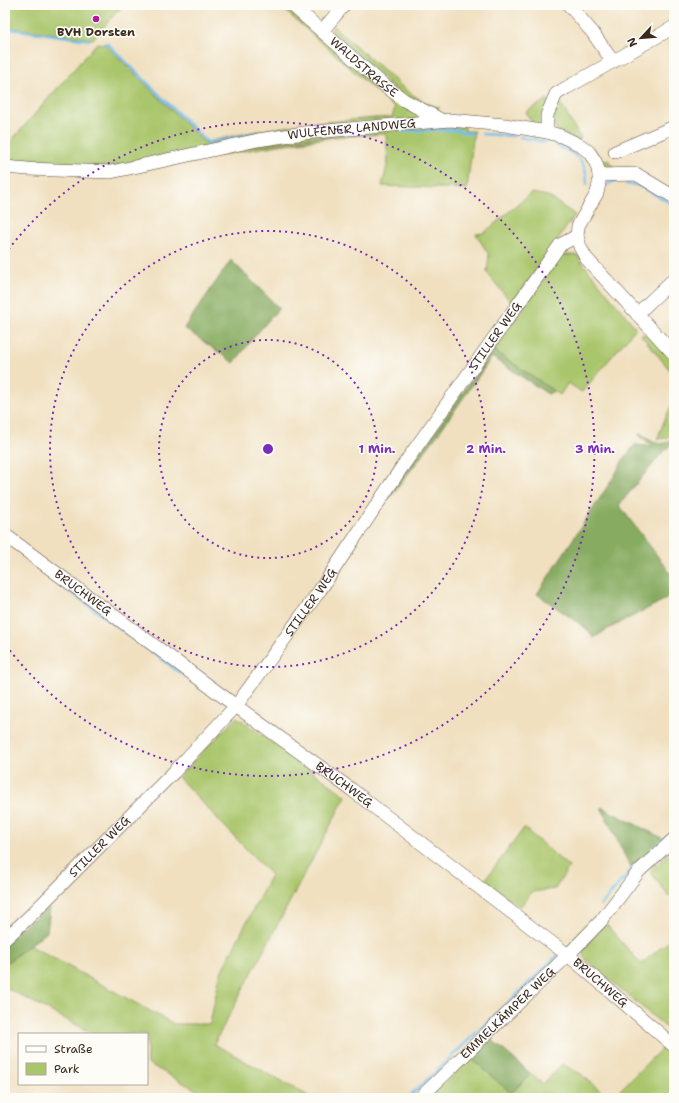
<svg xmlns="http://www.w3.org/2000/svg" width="679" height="1103" font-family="'Shantell Sans',sans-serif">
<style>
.green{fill:#aac66c;stroke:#727845}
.forest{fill:#87ab60;stroke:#616a3f}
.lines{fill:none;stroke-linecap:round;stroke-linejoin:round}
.stream{stroke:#74c0ee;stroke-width:2.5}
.minor-casing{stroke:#564536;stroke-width:14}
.minor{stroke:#fff;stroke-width:13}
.ring{fill:none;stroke:#7b2cbf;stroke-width:2;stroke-dasharray:2 4}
.poi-dot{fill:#b5179e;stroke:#fdfcf7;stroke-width:1.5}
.labels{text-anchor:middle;stroke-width:3.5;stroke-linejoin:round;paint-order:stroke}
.poi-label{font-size:12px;font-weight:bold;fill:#3b2a1e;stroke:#fdfcf7}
.street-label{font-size:12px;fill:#3b2a1e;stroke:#fdfcf7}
.centre{fill:#7b2cbf;stroke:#fdfcf7;stroke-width:2}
.ring-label{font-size:12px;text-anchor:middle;font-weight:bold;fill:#7b2cbf;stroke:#fdfcf7;stroke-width:3.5;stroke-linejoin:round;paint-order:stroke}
</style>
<rect width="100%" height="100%" fill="#fdfcf7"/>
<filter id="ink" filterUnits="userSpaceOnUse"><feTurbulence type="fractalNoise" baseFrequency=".025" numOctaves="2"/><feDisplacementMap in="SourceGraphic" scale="8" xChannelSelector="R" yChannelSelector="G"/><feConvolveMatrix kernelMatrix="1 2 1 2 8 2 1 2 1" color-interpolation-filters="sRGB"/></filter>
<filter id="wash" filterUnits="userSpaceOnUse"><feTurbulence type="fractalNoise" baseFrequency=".012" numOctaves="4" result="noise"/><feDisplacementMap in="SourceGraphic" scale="16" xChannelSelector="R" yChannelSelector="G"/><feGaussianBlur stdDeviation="0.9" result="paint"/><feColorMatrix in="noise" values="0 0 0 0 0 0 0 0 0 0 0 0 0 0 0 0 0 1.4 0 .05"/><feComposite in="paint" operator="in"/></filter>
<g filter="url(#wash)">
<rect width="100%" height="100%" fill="#f0e0c0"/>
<path class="green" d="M 5,5 L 123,5 L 93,39 L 11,28 L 5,25 Z
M 279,5 L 289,5 L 431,119 L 107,167 L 5,162 L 5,148 L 97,43 L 105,44 L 205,143 C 266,126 330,121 392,117 L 395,108 Z
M 333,26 L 406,90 C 417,98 427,104 440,108 L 434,113 L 405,97 L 331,31 Z
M 548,99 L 545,125 L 534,127 L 526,112 Z
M 558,99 L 578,134 L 581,137 L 579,141 L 557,130 L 554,126 L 553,122 L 554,105 Z
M 461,127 L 465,127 L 465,131 L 474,131 L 467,189 L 382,186 L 388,162 L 386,134 L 334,137 L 279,145 L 216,156 L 215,152 L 371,130 Z
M 607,159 L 613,166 L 616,171 L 605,170 L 601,161 Z
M 531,193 L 548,196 L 575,215 L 514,301 L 510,301 L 487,273 L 489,255 L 476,234 L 484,233 Z
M 561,255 L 576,255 L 636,328 L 582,392 L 568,383 L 560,395 L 493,350 Z
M 649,332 L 674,359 L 674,375 L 641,335 Z
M 674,402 L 674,432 L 666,438 L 657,439 L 667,414 Z
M 237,717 L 346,796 L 214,1044 L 312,1098 L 211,1098 L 147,1063 L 147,1034 L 93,1034 L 5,987 L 5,964 L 29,945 L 174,1024 L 210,1024 L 220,974 L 271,875 L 178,777 Z
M 524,828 L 569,867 L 555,889 L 532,892 L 520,907 L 485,880 Z
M 674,849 L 674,892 L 669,897 L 650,871 Z
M 605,923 L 641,964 L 674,937 L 674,1034 L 584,958 L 583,949 Z
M 663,1047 L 674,1056 L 674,1098 L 612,1098 Z
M 471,1058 L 511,1093 L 531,1074 L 543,1084 L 562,1064 L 581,1074 L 609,1098 L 429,1098 Z"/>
<path class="forest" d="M 231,260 L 279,308 L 254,337 L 234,363 L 184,328 Z
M 493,350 L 554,391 L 548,394 L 492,357 L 435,438 L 390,498 L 388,497 Z
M 640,433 C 653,442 659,449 674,438 L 673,443 L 662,453 L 619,505 L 674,578 L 674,595 L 606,630 L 594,638 L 587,629 L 537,594 L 615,475 L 622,461 L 635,445 L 652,446 L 639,435 Z
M 601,807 L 664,839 L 631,868 Z
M 50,908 L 47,932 L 5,964 L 5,940 L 45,910 Z
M 491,1039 L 531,1074 L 511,1093 L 471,1058 Z"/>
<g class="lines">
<path class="stream" d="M 5,27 L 10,29 L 89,40
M 105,43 L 108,44 L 208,143 L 259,133
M 401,130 L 401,131 L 458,130 L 461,132 L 472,134
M 264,133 L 282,130
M 482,134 L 513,136
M 520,137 L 545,142
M 555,145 C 576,154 587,159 587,184
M 626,184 L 636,185 L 641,187 L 674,205
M 606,185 L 612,182 L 616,181
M 29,561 L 180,673
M 601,905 L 632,869 L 674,830
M 408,1098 L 558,955"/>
</g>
</g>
<g filter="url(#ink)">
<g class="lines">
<defs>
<g id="minor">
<path id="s1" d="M 292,5 L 379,81 L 404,100 L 441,120"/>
<path d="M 569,5 L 593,33 L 613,62"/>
<path d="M 322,31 L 344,5"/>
<path d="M 547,132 L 547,115 L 556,94 L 566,88 L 674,27"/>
<path d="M 615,152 L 674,127"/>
<path id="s2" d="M 5,167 L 28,169 L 111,172 L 258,140 L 304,133 L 450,120 L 505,125 L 547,132 L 561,136 L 580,145 L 589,152 L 595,161 L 598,169 L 599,175 L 599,184 L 597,193 L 578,226 L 577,236 L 580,247 L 586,258 L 674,354"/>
<path d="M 599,175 L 636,174 L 674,197"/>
<path d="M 637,314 L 674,279"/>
<path id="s3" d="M 5,535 L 236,706 L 352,790 L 532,928 L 568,955 L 674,1046"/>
<path id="s4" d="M 5,939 L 27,919 L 174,772 L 236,706 L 320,590 L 402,467 L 560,245 L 577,236"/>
<path id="s5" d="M 420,1098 L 568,955 L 601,921 L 639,871 L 674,839"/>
</g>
</defs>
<use href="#minor" class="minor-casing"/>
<use href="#minor" class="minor"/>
</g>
</g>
<g class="ring">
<circle cx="268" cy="449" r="109"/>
<circle cx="268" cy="449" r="218"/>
<path d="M5 254A327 327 0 1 1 5 644"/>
</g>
<circle class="poi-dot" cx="96" cy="19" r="4"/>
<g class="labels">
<g class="poi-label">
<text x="96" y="36">BVH Dorsten</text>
</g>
<g class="street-label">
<text dy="4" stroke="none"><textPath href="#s1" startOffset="95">WALDSTRASSE</textPath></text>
<text dy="4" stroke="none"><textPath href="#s2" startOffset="351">WULFENER LANDWEG</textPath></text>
<text dy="4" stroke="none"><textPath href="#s4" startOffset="780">STILLER WEG</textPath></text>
<text dy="4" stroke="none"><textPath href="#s3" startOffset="97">BRUCHWEG</textPath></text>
<text dy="4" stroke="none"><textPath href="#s4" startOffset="456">STILLER WEG</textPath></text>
<text dy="4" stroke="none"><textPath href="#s3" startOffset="421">BRUCHWEG</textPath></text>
<text dy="4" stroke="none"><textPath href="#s4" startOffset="132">STILLER WEG</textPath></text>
<text dy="4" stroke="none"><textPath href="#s3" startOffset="745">BRUCHWEG</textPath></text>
<text dy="4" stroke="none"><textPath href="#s5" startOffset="122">EMMELKÄMPER WEG</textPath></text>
</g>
</g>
<circle cx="268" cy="449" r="6" class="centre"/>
<g class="ring-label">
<text x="377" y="453">1 Min.</text>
<text x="486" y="453">2 Min.</text>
<text x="595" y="453">3 Min.</text>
</g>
<rect width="679" height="1103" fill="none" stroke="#fdfcf7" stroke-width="20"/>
<rect x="18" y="1033" width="130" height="52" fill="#fdfcf7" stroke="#afa8a0"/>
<rect x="26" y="1046" width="20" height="6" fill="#ffffff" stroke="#afa8a0"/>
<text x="54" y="1053" font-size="12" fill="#3b2a1e">Straße</text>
<rect x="26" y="1063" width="20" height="12" fill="#aac66c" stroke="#afa8a0"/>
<text x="54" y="1073" font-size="12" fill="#3b2a1e">Park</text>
<g transform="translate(641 38) rotate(244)" stroke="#fdfcf7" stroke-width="3" paint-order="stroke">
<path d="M0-3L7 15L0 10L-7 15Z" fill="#3b2a1e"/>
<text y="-6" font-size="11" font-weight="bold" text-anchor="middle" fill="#3b2a1e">N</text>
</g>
</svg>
